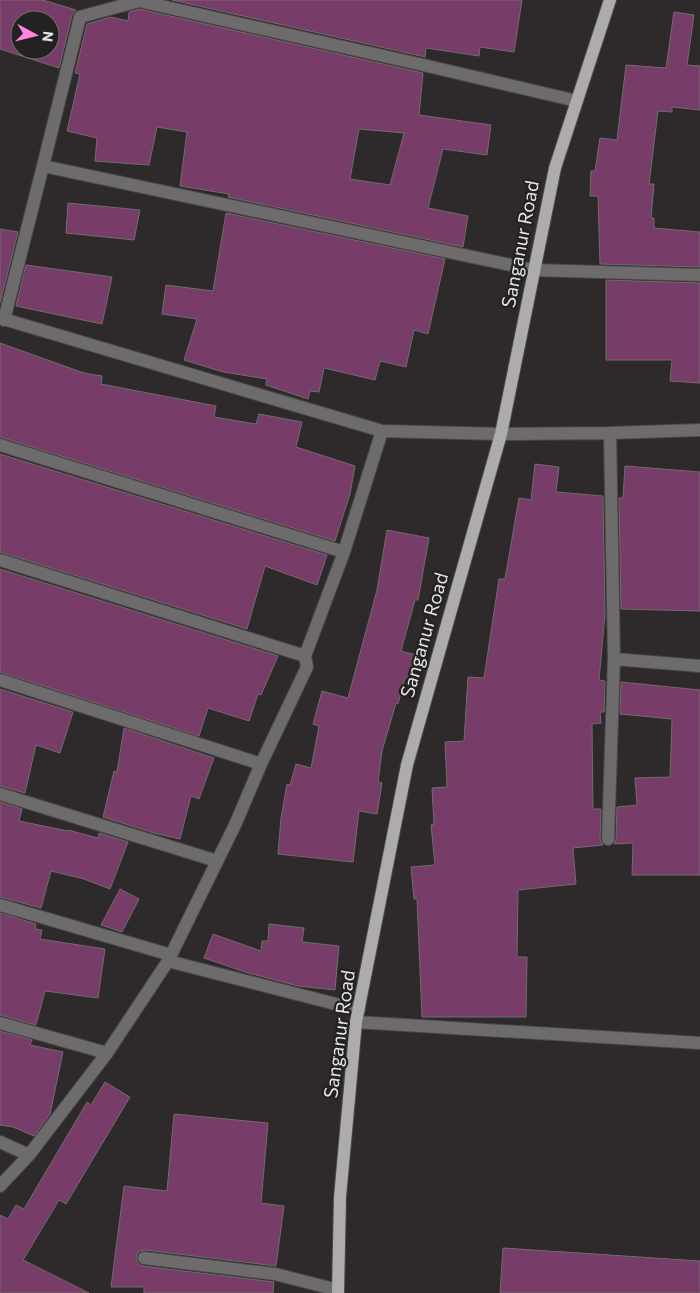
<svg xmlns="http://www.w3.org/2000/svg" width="700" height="1293" font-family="Commissioner,sans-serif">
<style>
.building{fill:#773c67;stroke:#706c6e;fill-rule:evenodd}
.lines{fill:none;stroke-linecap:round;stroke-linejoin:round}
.minor-casing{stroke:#4b4849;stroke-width:14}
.major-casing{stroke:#4b4849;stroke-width:14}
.minor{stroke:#6d6b6c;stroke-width:12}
.major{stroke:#aeabad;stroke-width:12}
.labels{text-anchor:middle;stroke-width:4.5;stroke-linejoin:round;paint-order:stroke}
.street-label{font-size:19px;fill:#e5e3e4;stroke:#242123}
</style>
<rect width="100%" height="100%" fill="#2e2a2c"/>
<path class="building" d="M 0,0 L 43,0 L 76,10 L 72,15 L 59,68 L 0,49 ZM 20,20 L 50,20 L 50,50 L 20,50 Z
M 172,0 L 522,0 L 514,52 L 480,47 L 479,56 L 426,48 L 425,57 Z
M 139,9 L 423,73 L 419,115 L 491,125 L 487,155 L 443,149 L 428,208 L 468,216 L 463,247 L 228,197 L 229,194 L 180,186 L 187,132 L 157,127 L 149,165 L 95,161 L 97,138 L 67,131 L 80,74 L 75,73 L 87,24 L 111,17 L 128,21 L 129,12 ZM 359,129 L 404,133 L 390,185 L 350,179 Z
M 674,12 L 694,15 L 687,65 L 700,66 L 700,110 L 672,107 L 672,112 L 658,111 L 649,184 L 654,184 L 651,218 L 654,218 L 654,228 L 700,232 L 700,267 L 600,264 L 598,196 L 590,196 L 591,171 L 595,171 L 600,138 L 617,140 L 626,65 L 666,68 Z
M 68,203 L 140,210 L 134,240 L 66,233 Z
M 226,213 L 445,259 L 428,334 L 414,330 L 406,367 L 380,361 L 375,380 L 324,368 L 319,392 L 310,391 L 308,399 L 266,385 L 267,379 L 223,372 L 184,360 L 197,319 L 162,314 L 166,285 L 213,291 Z
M 0,229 L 18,232 L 0,303 Z
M 26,265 L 112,277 L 102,324 L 16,306 Z
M 606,280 L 700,283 L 700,383 L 670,381 L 672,360 L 606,360 Z
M 0,343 L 84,373 L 102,376 L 101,384 L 216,406 L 214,417 L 256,424 L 259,414 L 302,422 L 296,447 L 355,466 L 350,494 L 335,541 L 0,437 Z
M 0,454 L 327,555 L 317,585 L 265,566 L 247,629 L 0,552 Z
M 535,464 L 559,467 L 556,492 L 603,496 L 605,614 L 599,680 L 605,681 L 604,712 L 600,712 L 601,723 L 592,724 L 593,809 L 601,809 L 600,839 L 603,845 L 573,848 L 576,884 L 518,890 L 517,957 L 527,957 L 526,1017 L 422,1017 L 417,899 L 414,899 L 411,867 L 435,865 L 431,825 L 434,824 L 432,788 L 447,787 L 445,742 L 464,741 L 468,677 L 484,678 L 499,579 L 505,579 L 519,498 L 531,500 Z
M 625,466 L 700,472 L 700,611 L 621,609 L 619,498 L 623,498 Z
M 387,530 L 429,538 L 418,600 L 415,600 L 401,651 L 416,655 L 409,679 L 405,678 L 398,704 L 396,703 L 382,751 L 378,782 L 382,783 L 377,814 L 359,811 L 353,862 L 278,854 L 281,818 L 287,784 L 290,785 L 296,764 L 311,768 L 319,726 L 313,724 L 322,691 L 348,698 L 377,590 Z
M 0,569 L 278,656 L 261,695 L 258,694 L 249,721 L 208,708 L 199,736 L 0,672 Z
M 621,682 L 700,690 L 700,875 L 632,875 L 633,843 L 614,844 L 616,839 L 617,807 L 637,805 L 635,778 L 670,777 L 672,719 L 620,714 Z
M 0,689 L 73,712 L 60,753 L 36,745 L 25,793 L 0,786 Z
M 124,728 L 214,758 L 199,799 L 191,796 L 180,839 L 154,833 L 103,817 L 114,771 L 117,772 Z
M 0,802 L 22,809 L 19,821 L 68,831 L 68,830 L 98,838 L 99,833 L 128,842 L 110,889 L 84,879 L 51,871 L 41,908 L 0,897 Z
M 120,889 L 139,899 L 122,932 L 101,925 Z
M 0,913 L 36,924 L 35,929 L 42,930 L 40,939 L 105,949 L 98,998 L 45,991 L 36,1025 L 0,1015 Z
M 269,924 L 304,928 L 302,942 L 339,946 L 335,990 L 298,986 L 245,972 L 204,958 L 213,934 L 261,951 L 262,941 L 268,941 Z
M 0,1031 L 32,1040 L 30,1045 L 63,1052 L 50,1114 L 34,1136 L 13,1127 L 0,1125 Z
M 105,1082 L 130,1097 L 66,1204 L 59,1200 L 23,1260 L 89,1293 L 0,1293 L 0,1215 L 8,1219 L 16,1205 L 24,1209 L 87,1102 L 91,1105 Z
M 174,1114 L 268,1123 L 261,1203 L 284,1206 L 276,1266 L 145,1250 L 140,1251 L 137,1254 L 136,1258 L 137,1262 L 140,1265 L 143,1266 L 274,1282 L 273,1293 L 144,1293 L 144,1287 L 111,1287 L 124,1186 L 167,1191 Z
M 503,1248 L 700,1261 L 700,1293 L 500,1293 Z"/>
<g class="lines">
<defs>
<path id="minor" d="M 43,166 L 80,17 L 139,1 L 419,64 L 577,101
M 0,318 L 382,431 L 501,434 L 610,433 L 700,430
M 4,320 L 43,166 L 534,270 L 700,275
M 0,445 L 344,552
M 0,560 L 305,656
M 614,659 L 700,666
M 0,680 L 261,764
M 0,794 L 217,861
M 608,839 L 614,659 L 610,433
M 0,905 L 171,955
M 168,961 L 359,1010
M 356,1022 L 700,1043
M 0,1023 L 107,1053
M 0,1142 L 29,1155
M 0,1186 L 29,1155 L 107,1053 L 168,961 L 235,825 L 261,764 L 307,667 L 305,656 L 344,552 L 382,431
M 144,1258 L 275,1274 L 338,1290"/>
<path id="major" d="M 338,1293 L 340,1197 L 356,1022 L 407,765 L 501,434 L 555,168 L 610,0"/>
</defs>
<use href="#minor" class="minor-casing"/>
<use href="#major" class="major-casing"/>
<use href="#minor" class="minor"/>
<use href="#major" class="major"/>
</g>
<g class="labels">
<g class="street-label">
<text transform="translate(520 244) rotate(-79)" y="7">Sanganur Road</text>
<text transform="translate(424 635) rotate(-74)" y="7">Sanganur Road</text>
<text transform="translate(339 1034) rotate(-82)" y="7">Sanganur Road</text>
</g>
</g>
<g transform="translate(35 35) rotate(97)"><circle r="24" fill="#242123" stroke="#716f70"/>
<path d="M0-4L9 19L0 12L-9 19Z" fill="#ff85de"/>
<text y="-8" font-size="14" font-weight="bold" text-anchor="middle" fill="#e5e3e4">N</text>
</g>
</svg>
